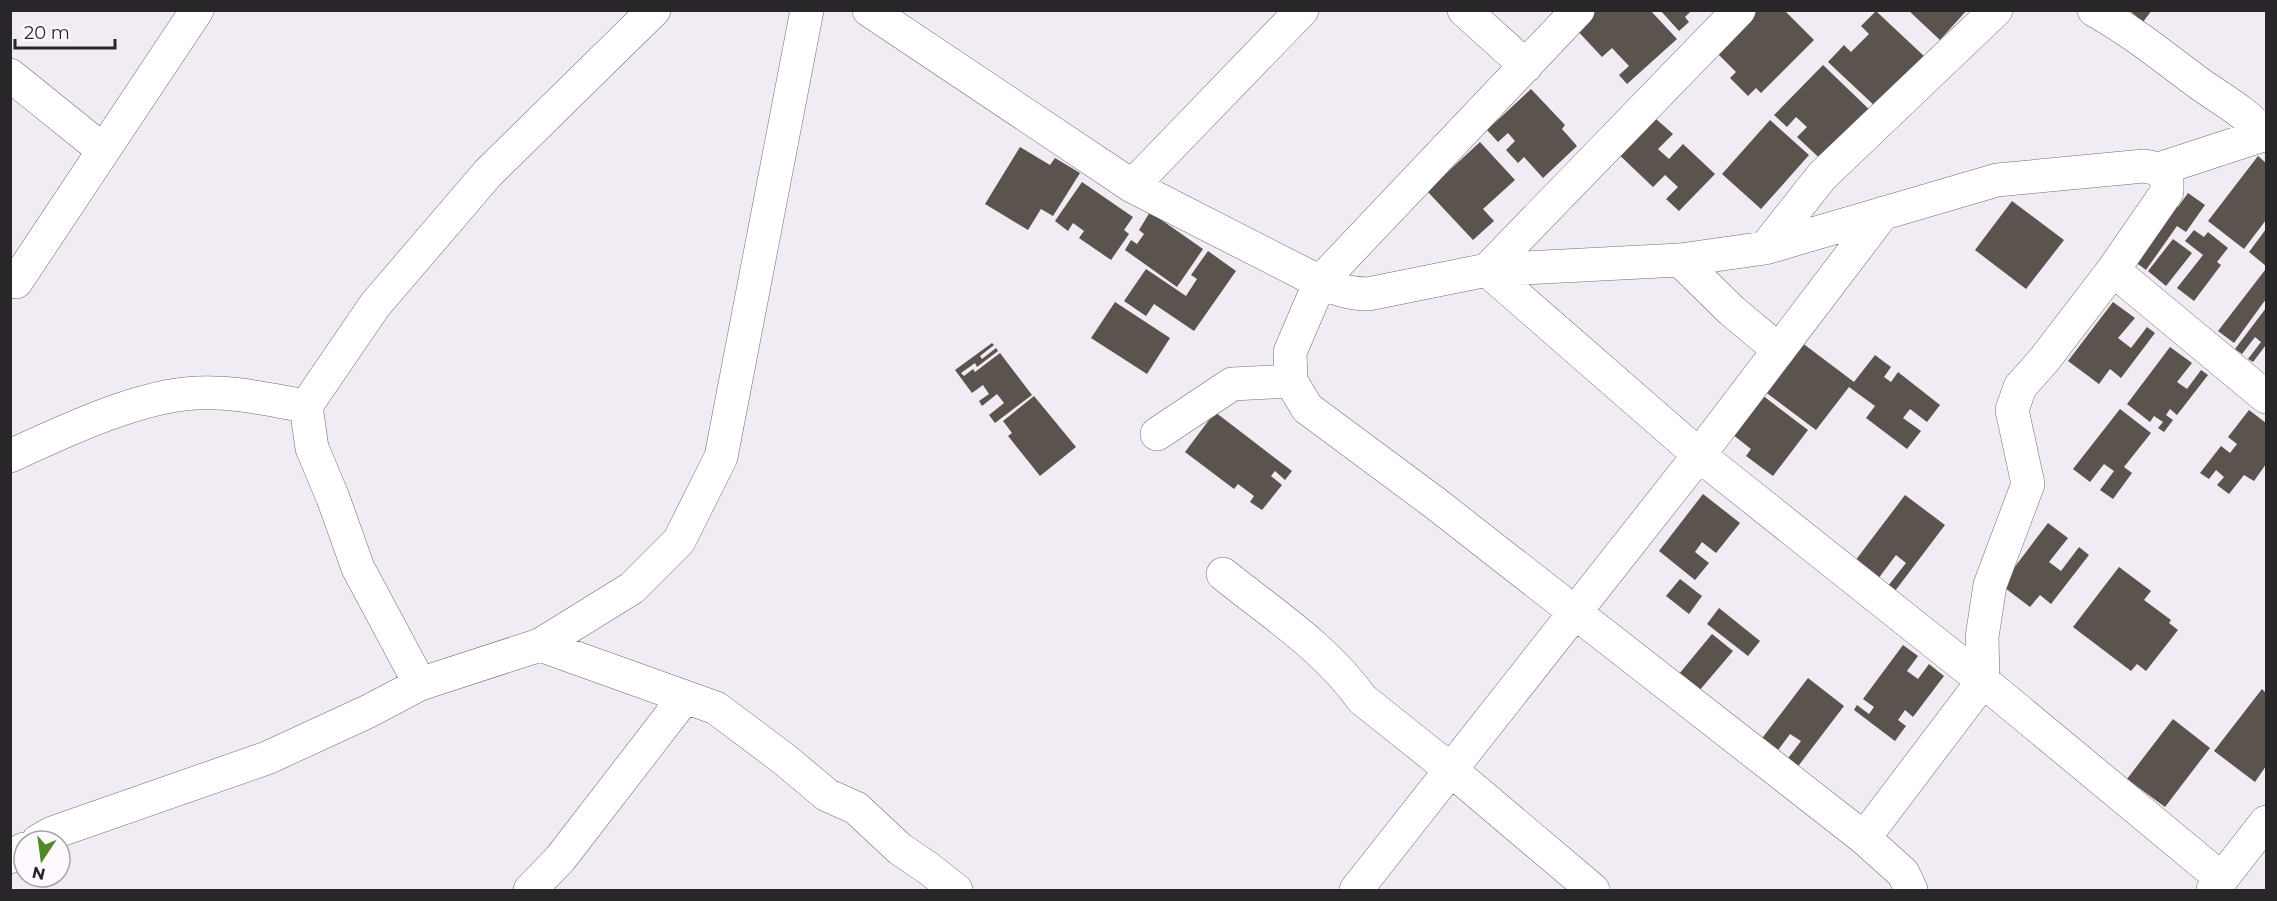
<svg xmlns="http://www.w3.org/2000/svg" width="2277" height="901" font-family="Montserrat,sans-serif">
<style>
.building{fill:#5b534e}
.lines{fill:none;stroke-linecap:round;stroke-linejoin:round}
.street-casing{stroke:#716c73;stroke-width:34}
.street{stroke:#fff;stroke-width:33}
</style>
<rect width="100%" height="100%" fill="#f1ebf3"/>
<path class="building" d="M 1590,10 L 1650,10 L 1677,39 L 1627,84 L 1619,75 L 1629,66 L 1612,48 L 1602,57 L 1573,26 Z
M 1660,10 L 1692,10 L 1685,17 L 1689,22 L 1679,31 Z
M 1748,10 L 1784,10 L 1814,40 L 1761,93 L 1756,88 L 1748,96 L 1730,78 L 1736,72 L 1712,48 Z
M 1908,10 L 1967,10 L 1940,40 Z
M 2129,10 L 2152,10 L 2143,22 Z
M 1876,11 L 1926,58 L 1877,108 L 1828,62 L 1844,45 L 1851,52 L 1869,34 L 1861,26 Z
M 1823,65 L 1876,116 L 1828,166 L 1797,137 L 1807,127 L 1796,117 L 1787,127 L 1774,115 Z
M 1531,89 L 1565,125 L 1562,129 L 1577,146 L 1543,178 L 1524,157 L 1518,163 L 1506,150 L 1515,141 L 1508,133 L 1498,142 L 1487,130 Z
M 1646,110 L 1673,134 L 1658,149 L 1669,159 L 1683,144 L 1715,174 L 1679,211 L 1666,199 L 1678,187 L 1665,175 L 1653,187 L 1611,147 Z
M 1770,120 L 1809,155 L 1761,209 L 1722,174 Z
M 1480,142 L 1515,180 L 1483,209 L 1494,221 L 1473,240 L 1427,191 Z
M 1020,147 L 1050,165 L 1055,158 L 1080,173 L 1053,216 L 1041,209 L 1028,230 L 985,204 Z
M 2258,156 L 2266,163 L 2266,220 L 2244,249 L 2208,221 Z
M 1082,182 L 1133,217 L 1124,230 L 1129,234 L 1111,260 L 1079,238 L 1084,231 L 1073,223 L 1068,231 L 1055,221 Z
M 2188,193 L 2205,205 L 2186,232 L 2177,226 L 2146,270 L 2127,256 L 2172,202 L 2178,207 Z
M 2012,201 L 2064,240 L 2026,289 L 1975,250 Z
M 1150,212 L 1203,249 L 1177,287 L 1125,250 L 1131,240 L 1137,244 L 1144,234 L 1139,230 Z
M 2266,229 L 2266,266 L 2249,252 Z
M 2194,230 L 2204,237 L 2208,232 L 2228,248 L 2217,262 L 2221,265 L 2194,301 L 2177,288 L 2203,255 L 2185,241 Z
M 2173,239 L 2192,253 L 2166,286 L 2148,271 Z
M 1208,251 L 1236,271 L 1194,331 L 1154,304 L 1146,316 L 1124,301 L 1146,269 L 1186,296 L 1197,279 L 1191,275 Z
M 2265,270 L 2266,299 L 2234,343 L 2218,331 Z
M 1115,302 L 1170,338 L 1147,374 L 1091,338 Z
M 2113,302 L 2135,318 L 2118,338 L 2131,348 L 2147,327 L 2155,333 L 2121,378 L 2110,369 L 2099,384 L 2068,361 Z
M 2266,308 L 2266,345 L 2253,362 L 2248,359 L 2261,342 L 2255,337 L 2242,354 L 2235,349 Z
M 1793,336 L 1854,382 L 1875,355 L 1891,367 L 1884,377 L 1891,382 L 1898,372 L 1940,405 L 1927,422 L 1910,409 L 1903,418 L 1921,431 L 1907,449 L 1866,418 L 1875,406 L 1849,387 L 1816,430 L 1756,385 Z
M 992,343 L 994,345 L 980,356 L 982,359 L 996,348 L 998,351 L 977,367 L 975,363 L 961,373 L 964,376 L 973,369 L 975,372 L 1000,353 L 1032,395 L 995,423 L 989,415 L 1004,403 L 997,394 L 982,406 L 979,401 L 989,394 L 983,385 L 972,393 L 955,370 Z
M 2170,347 L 2192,363 L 2177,382 L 2187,389 L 2201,370 L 2208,375 L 2177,415 L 2170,409 L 2166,415 L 2173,420 L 2164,432 L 2158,428 L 2163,422 L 2154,416 L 2150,422 L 2127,404 Z
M 1762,395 L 1808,430 L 1773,476 L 1746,456 L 1751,449 L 1732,434 Z
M 1034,396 L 1076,447 L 1040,476 L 1008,436 L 1012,433 L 1003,421 Z
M 2120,409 L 2151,433 L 2124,467 L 2132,473 L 2113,499 L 2100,490 L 2114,471 L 2104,464 L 2090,482 L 2073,469 Z
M 2249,410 L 2266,423 L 2266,464 L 2254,481 L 2244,475 L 2229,494 L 2217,485 L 2224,477 L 2216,470 L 2209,479 L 2200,473 L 2221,446 L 2230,453 L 2237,444 L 2228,437 Z
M 1215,412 L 1292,471 L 1285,480 L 1275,471 L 1271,476 L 1282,485 L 1262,510 L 1250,502 L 1254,496 L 1238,484 L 1234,489 L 1185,452 Z
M 1703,494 L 1740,523 L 1716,553 L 1702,542 L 1695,552 L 1709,563 L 1695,580 L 1659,551 Z
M 1905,495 L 1945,525 L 1895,591 L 1888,586 L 1906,563 L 1896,555 L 1878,579 L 1855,561 Z
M 2048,523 L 2068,538 L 2049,562 L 2061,571 L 2079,547 L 2089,555 L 2051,604 L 2040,595 L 2030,607 L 2001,585 Z
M 2119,567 L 2151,591 L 2144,600 L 2171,620 L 2169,623 L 2178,630 L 2146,671 L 2137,664 L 2131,671 L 2073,627 Z
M 1680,579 L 1702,596 L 1689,614 L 1666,596 Z
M 1719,608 L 1760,641 L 1748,656 L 1707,624 Z
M 1712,634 L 1733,651 L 1699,691 L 1679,674 Z
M 1903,645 L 1918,656 L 1907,671 L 1918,679 L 1929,664 L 1944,676 L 1913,717 L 1905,710 L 1898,720 L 1906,726 L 1895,741 L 1854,710 L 1857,705 L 1869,714 L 1874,707 L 1863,699 Z
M 1808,678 L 1844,706 L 1796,769 L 1786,761 L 1801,741 L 1790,734 L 1776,753 L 1760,741 Z
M 2262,689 L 2266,693 L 2266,766 L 2255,782 L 2214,751 Z
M 2173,719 L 2210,748 L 2165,807 L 2127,779 Z"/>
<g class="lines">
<defs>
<path id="street" d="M 869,10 L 1132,186 L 1320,282 C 1336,289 1350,294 1368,294 L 1487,270 L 1739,10
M 1464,10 L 1526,66
M 1578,10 L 1320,282 L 1290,352 L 1291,381 L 1307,408 L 1435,503 L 1864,838 L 1903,873 L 1911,890
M 2094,10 C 2132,31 2166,59 2200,84 C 2224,101 2246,112 2265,135
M 10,75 L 103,150
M 1132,186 L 1302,10
M 1765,248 L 1822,176 L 1996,10
M 1680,260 L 1732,311 L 1779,350
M 1487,270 L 1699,455 L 1983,681 L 2222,879
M 1487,270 L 1680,260 L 1765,248 L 1997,180 L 2144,166 L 2159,169 L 2266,134
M 2113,270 L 2266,397
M 10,277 L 16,282 L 197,10
M 1157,434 L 1232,384 L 1291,381
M 10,456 C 62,432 140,395 197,393 C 234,391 270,400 306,406
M 1223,574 C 1270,612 1326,648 1362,699 L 1451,770 L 1593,890
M 540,645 L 716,708 L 784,759 L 827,795 L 856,808 L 900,849 L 928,868 L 956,890
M 420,684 L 358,568 L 333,498 L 312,448 L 306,406 L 375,305 L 488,173 L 654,10
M 1864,838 L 1983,681 L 1982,637 L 1990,585 L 2028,484 L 2012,410 L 2020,387 L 2044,360 L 2113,270 L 2167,192 L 2167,180 L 2159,169
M 38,841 L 52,833 L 267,758 L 369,711 L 420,684 L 540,645 L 632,588 L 679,541 L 721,457 L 807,10
M 10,857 L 24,849
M 530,890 L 560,859 L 685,697
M 1356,890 L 1699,455 L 1883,213
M 2213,890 L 2266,822"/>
</defs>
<use href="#street" class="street-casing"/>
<use href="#street" class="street"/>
</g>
<rect width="2277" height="901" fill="none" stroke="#282629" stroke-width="24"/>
<g transform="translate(42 859) rotate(193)"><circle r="28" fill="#fdf9fe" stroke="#a8a5a9" stroke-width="1.5"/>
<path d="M0-4.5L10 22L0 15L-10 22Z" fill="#508a27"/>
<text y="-9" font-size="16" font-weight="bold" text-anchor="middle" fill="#282629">N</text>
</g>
<path d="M15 39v9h100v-9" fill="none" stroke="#282629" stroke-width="3"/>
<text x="24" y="39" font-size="18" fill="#282629" stroke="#fdf9fe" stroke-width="4.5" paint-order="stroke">20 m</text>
</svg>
